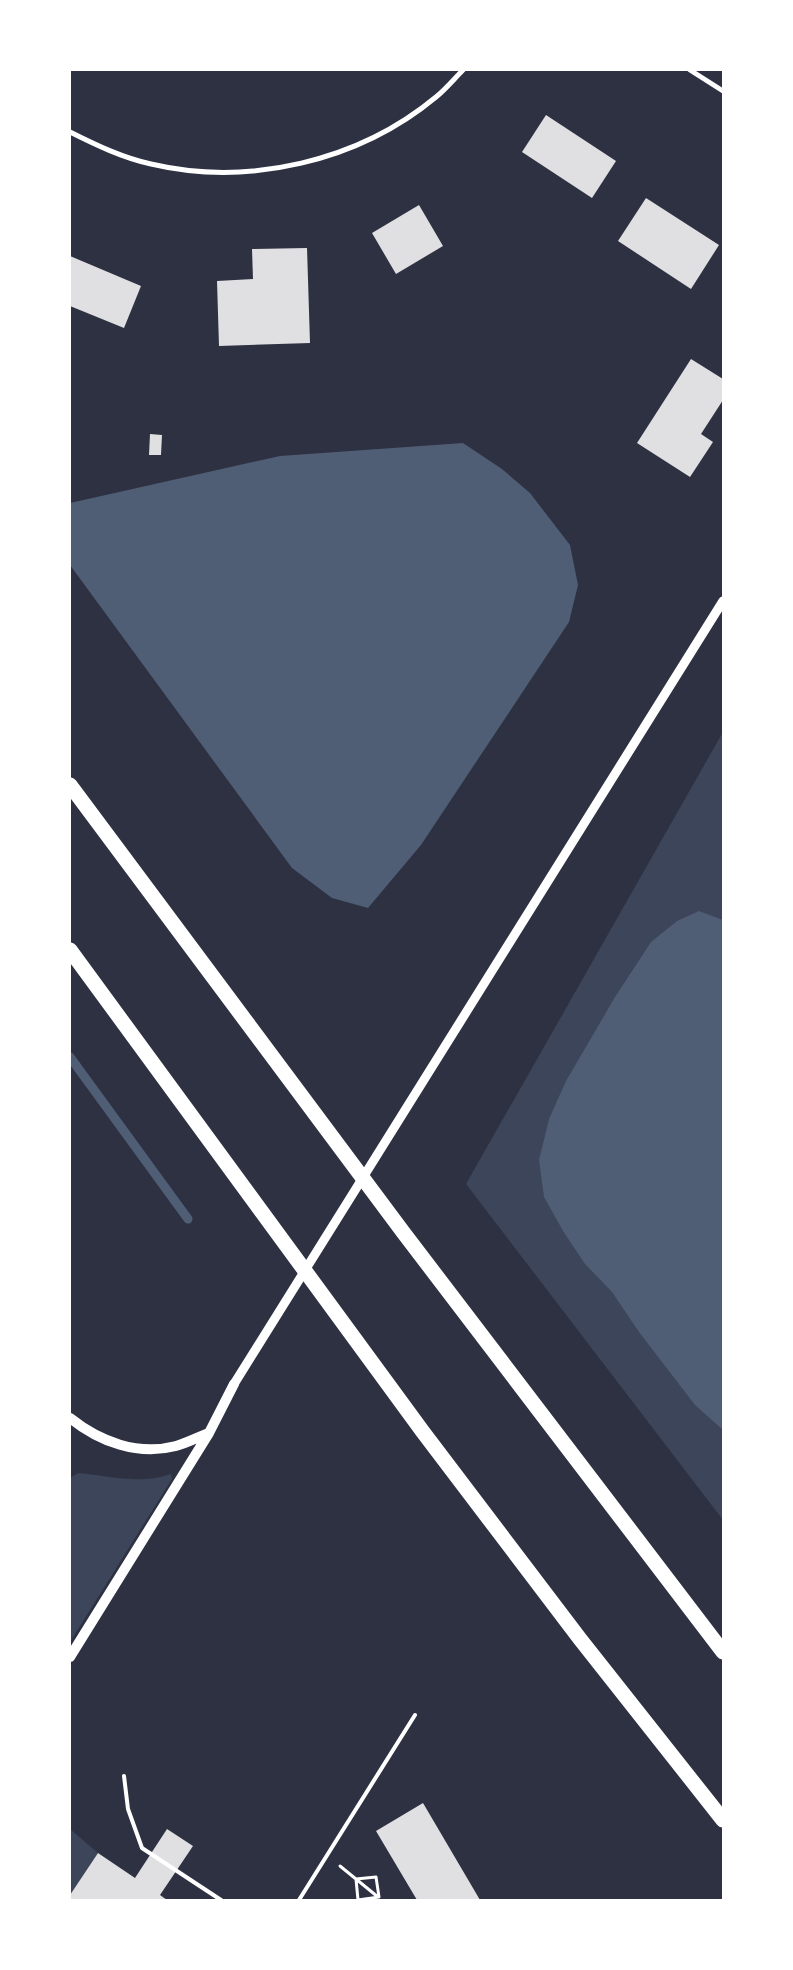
<svg xmlns="http://www.w3.org/2000/svg" width="793" height="1970" font-family="'DejaVu Sans',sans-serif">
<style>
.green{fill:#3c4559}
.water{fill:#4f5d75}
.lines{fill:none;stroke-linecap:round;stroke-linejoin:round}
.stream{stroke:#4f5d75;stroke-width:9}
.building{fill:#e0e0e3}
.path{stroke:#fff;stroke-width:3}
.service{stroke:#fff;stroke-width:4}
.minor{stroke:#fff;stroke-width:5}
.tertiary{stroke:#fff;stroke-width:9}
.secondary{stroke:#fff;stroke-width:10}
.motorway{stroke:#fff;stroke-width:15}
</style>
<rect width="100%" height="100%" fill="#2d3142"/>
<path class="green" d="M 723,732 L 723,1520 L 466,1184 Z
M 78,1473 C 111,1476 139,1485 171,1474 L 172,1479 L 70,1642 L 70,1478 Z
M 70,1829 L 98,1853 L 70,1895 Z"/>
<path class="water" d="M 463,443 L 502,469 L 530,493 L 570,545 L 578,585 L 569,622 L 421,845 L 368,908 L 332,898 L 292,868 L 70,565 L 70,503 L 280,456 Z
M 699,911 L 723,920 L 723,1430 L 695,1405 L 639,1332 L 612,1292 L 585,1264 L 563,1231 L 544,1197 L 539,1160 L 549,1119 L 566,1081 L 615,997 L 651,942 L 677,921 Z"/>
<g class="lines">
<path class="stream" d="M 70,1057 L 188,1219"/>
</g>
<path class="building" d="M 546,115 L 616,161 L 592,198 L 522,152 Z
M 646,198 L 719,245 L 691,289 L 618,241 Z
M 419,205 L 443,246 L 396,274 L 372,233 Z
M 307,248 L 310,343 L 219,346 L 217,281 L 253,279 L 252,249 Z
M 70,256 L 141,286 L 124,328 L 70,306 Z
M 691,359 L 723,379 L 723,400 L 701,434 L 713,442 L 690,477 L 637,443 Z
M 150,434 L 162,435 L 161,455 L 149,455 Z
M 423,1803 L 480,1900 L 417,1900 L 376,1831 Z
M 167,1829 L 193,1846 L 160,1895 L 167,1900 L 70,1900 L 70,1895 L 98,1853 L 135,1878 Z"/>
<g class="lines">
<path class="path" d="M 340,1866 L 378,1897
M 376,1877 L 379,1897 L 358,1900 L 356,1879 Z"/>
<path class="service" d="M 124,1776 L 128,1809 L 142,1848 L 221,1900
M 299,1900 L 415,1715"/>
<path class="minor" d="M 690,70 L 723,91
M 70,132 C 96,145 123,158 151,164 C 249,187 359,161 436,97 C 446,89 454,79 463,70"/>
<path class="tertiary" d="M 234,1384 L 723,601"/>
<path class="secondary" d="M 70,1418 C 100,1442 138,1456 176,1446 C 187,1443 198,1437 209,1433
M 70,1657 L 209,1433 L 234,1384"/>
<path class="motorway" d="M 70,785 L 403,1232 L 723,1652
M 70,950 L 423,1432 L 580,1639 L 723,1820"/>
</g>
<rect width="793" height="1970" fill="none" stroke="#ffffff" stroke-width="142"/>
</svg>
